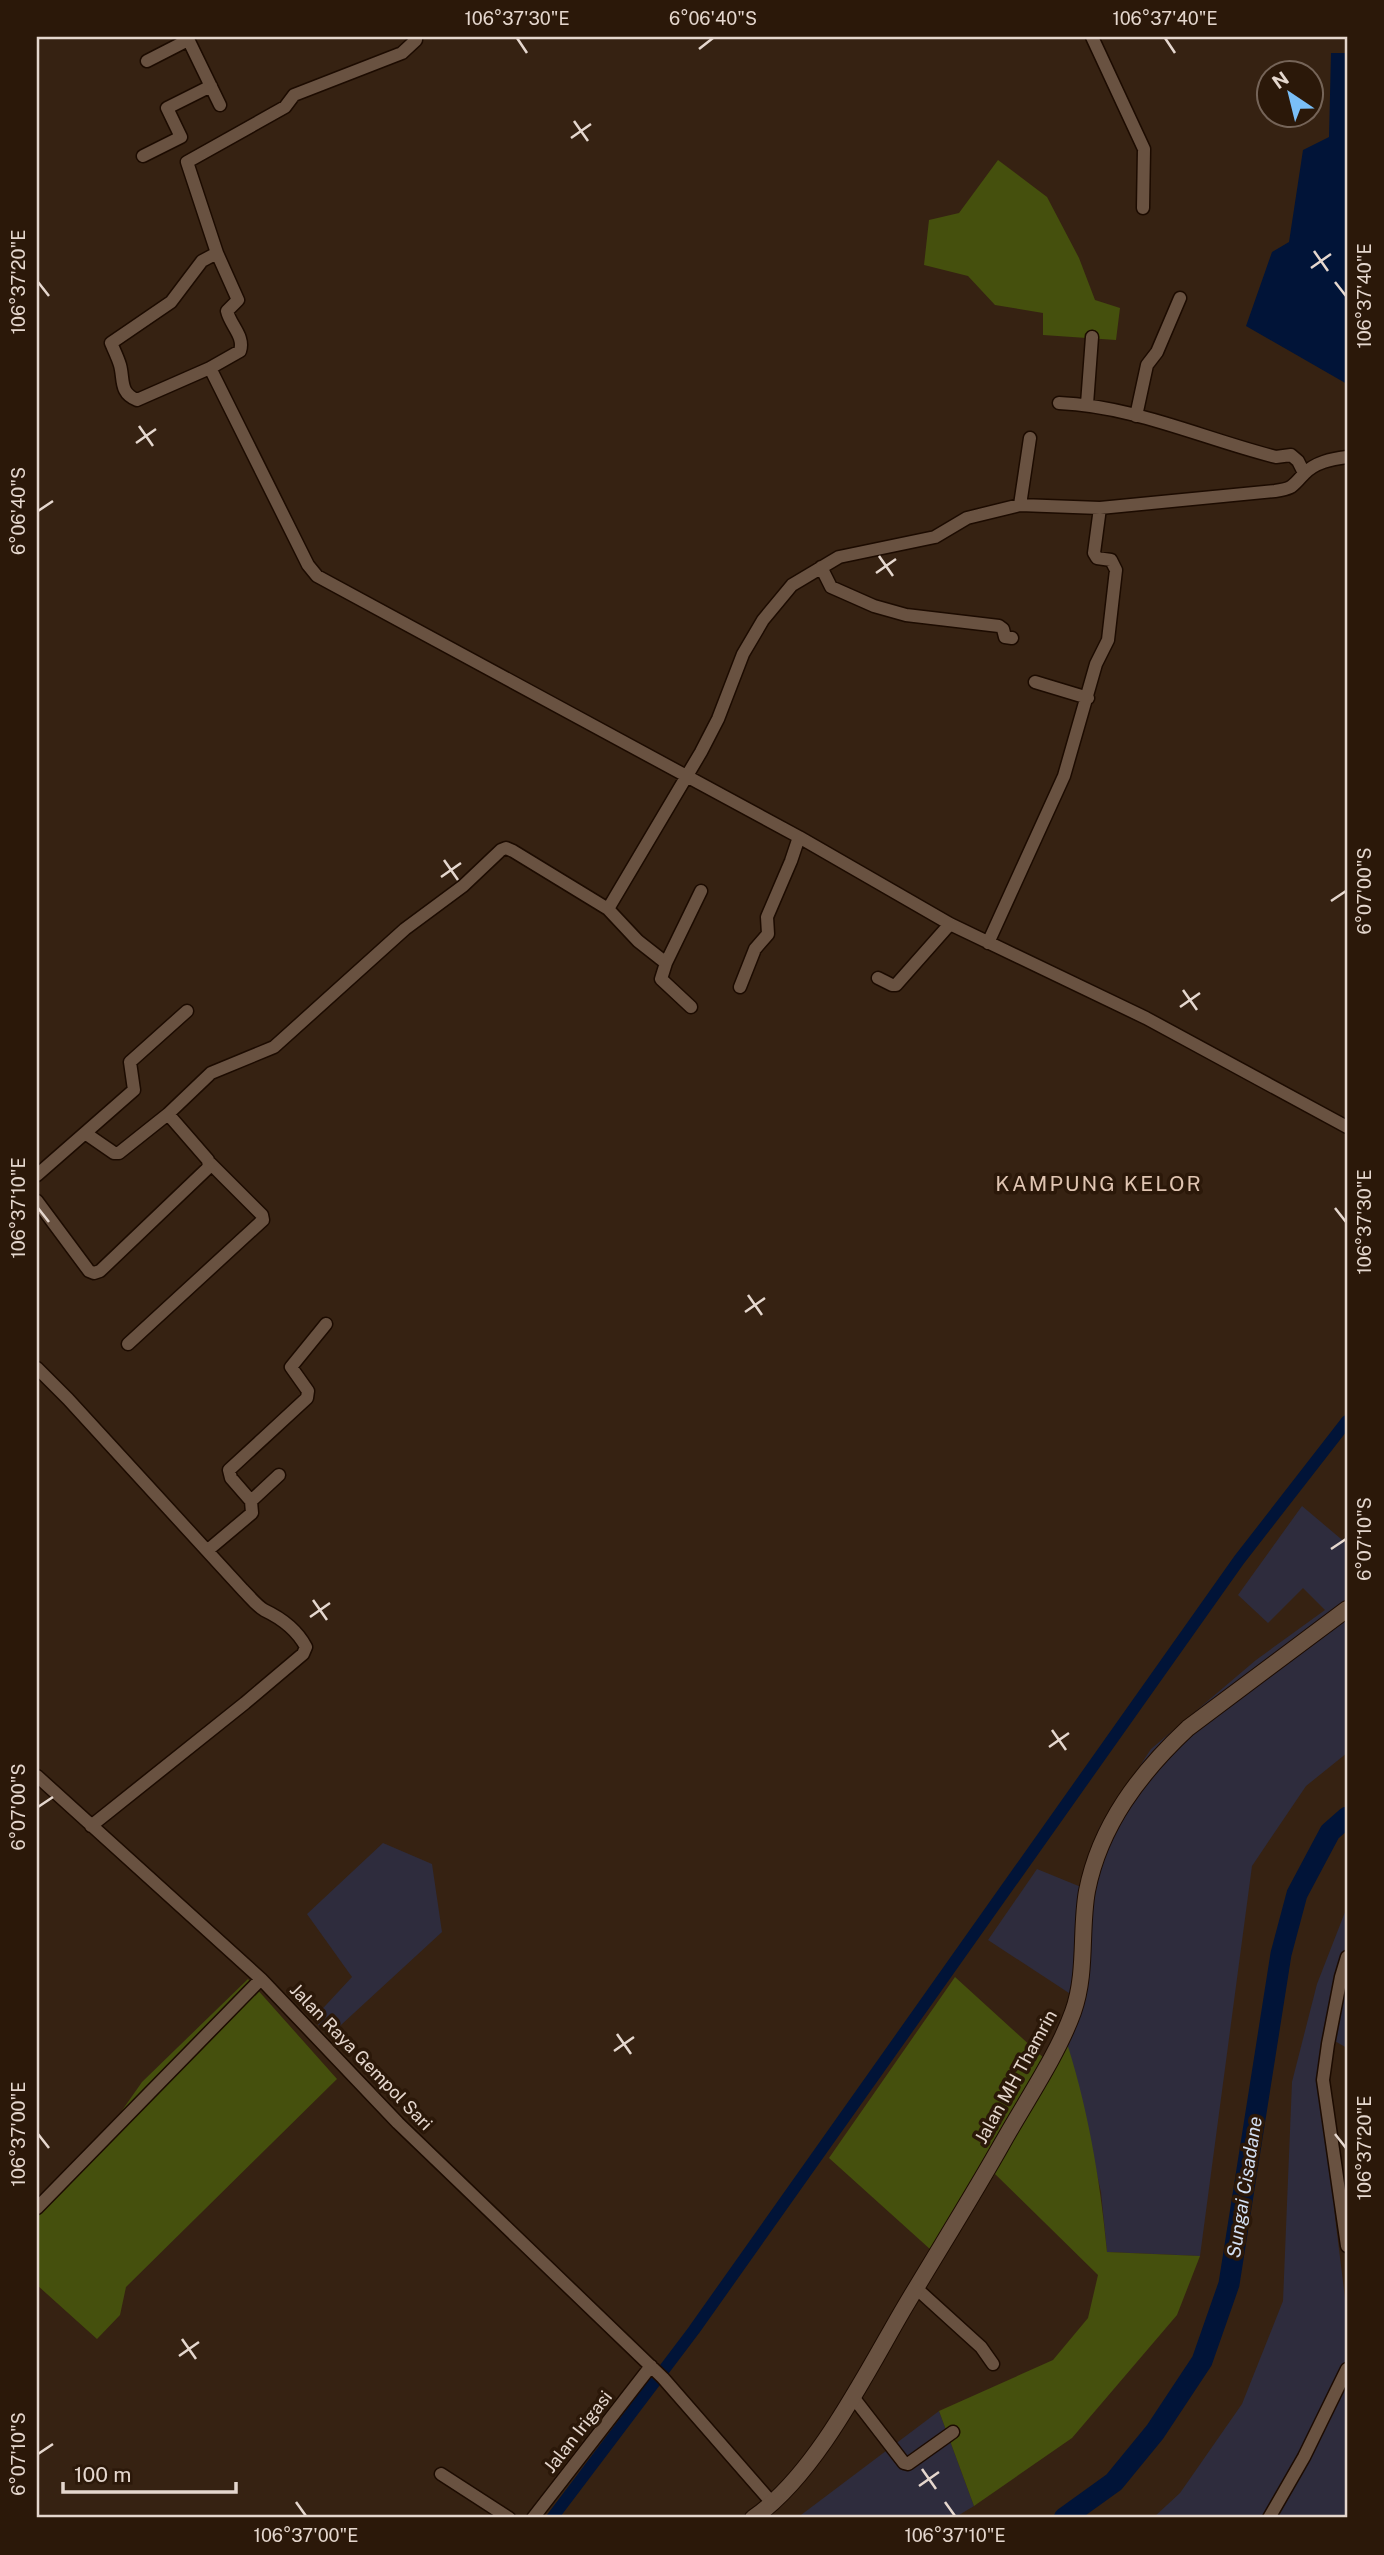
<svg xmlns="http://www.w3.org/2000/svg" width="1384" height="2555" font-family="'Public Sans',sans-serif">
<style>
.industrial{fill:#2e2c3d}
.green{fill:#45500d}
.water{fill:#011438}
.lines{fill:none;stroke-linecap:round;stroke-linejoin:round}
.canal{stroke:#011438;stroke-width:12}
.river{stroke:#011438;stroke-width:21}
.minor-casing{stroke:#1c0b00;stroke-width:15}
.tertiary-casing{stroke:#1c0b00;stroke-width:18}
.minor{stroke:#695241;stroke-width:12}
.tertiary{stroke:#695241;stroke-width:16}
.ticks{fill:none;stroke:#e5d7ce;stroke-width:2.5}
.labels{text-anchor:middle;stroke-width:7;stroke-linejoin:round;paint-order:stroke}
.street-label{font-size:18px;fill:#e5d7ce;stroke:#2b1809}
.water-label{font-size:19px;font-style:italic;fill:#d3e0f4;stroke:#2b1809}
.quarter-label{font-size:21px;letter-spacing:2px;fill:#e0c5b2;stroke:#2b1809}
.neatline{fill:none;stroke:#e5d7ce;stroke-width:2.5}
.ticks-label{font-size:18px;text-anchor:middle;fill:#e5d7ce}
</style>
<rect width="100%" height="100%" fill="#362212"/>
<path class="industrial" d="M 1302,1506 L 1347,1544 L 1347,1753 L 1306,1786 L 1252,1866 L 1200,2256 L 1107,2252 L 1101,2192 L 1063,2031 L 1072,1995 L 988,1940 L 1037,1869 L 1081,1887 L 1099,1828 L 1151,1749 L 1256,1660 L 1325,1610 L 1303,1588 L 1268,1623 L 1238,1595 Z
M 383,1843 L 432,1864 L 442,1932 L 329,2036 L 313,2019 L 352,1977 L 307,1914 Z
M 1347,1907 L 1347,2048 L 1333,2040 L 1326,2082 L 1335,2217 L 1347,2314 L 1347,2518 L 1153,2518 L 1180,2493 L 1242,2404 L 1283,2301 L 1292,2082 L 1317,1984 Z
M 939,2411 L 974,2506 L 954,2518 L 797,2518 Z"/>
<path class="green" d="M 998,160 L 1047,197 L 1079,258 L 1095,300 L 1120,308 L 1116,340 L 1043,335 L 1043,313 L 995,305 L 968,276 L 924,265 L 929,220 L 959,213 Z
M 955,1977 L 1045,2059 L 1063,2031 C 1087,2102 1100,2178 1107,2252 L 1200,2256 L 1177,2315 L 1072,2438 L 974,2506 L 939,2411 L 1053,2360 L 1088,2318 L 1098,2275 L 995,2174 L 941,2259 L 829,2158 Z
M 248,1979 L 337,2079 L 126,2287 L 120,2315 L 97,2339 L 37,2285 L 37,2200 L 109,2129 L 142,2082 Z"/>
<path class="water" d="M 1331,53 L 1347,53 L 1347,384 L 1246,326 L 1272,252 L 1289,242 L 1303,150 L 1329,137 Z"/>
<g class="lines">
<path class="canal" d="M 552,2518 L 694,2330 L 1239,1560 L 1347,1421"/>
<path class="river" d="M 1064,2518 L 1114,2482 L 1155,2432 L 1202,2361 L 1229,2284 L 1281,1954 L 1297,1894 L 1330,1832 L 1347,1817"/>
<defs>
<path id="minor" d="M 187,37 L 220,105
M 416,37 L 416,40 L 402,53 L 294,95 L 285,107 L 187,162 L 217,253 L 238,300 L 227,311 C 230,325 245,336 240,351 L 210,368 L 308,565 L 317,576 L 799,837 L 950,924 L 1146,1018 L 1347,1127
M 1092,37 L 1144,149 L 1143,208
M 147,61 L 188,40
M 143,156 L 181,137 L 167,108 L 211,86
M 210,368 L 137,400 C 119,393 124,379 120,365 C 118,358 114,350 111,343 L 171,302 L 202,261 L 217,253
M 1059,403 C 1134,406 1204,439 1276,457 L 1291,455 L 1298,461 L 1304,473
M 1087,404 L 1092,337
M 1136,416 L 1147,365 L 1157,352 L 1180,298
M 1020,505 L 1030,438
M 821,567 L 831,587 L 874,606 L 906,615 L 999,626 L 1003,629 L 1005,637 L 1012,638
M 1035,682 L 1088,698
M 608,909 L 701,752 L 718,719 L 743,654 L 763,620 L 792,585 L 839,557 L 935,537 L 967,518 L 1020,505 L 1100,508 L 1275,491 C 1294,488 1291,487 1304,474 C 1315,462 1332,459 1347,457
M 988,943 L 1064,776 L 1096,664 L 1108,640 L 1116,570 L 1111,560 L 1097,558 L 1094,553 L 1100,508
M 878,978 L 892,985 L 896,985 L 950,924
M 740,987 L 755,949 L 768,934 L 767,917 L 791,861 L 799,837
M 691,1007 L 661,979 L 666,963 L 701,891
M 85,1133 L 134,1090 L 130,1062 L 187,1011
M 37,1175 L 85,1133 L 114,1153 L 119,1153 L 168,1114 L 211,1073 L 274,1047 L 405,929 L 463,886 L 501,850 L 506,848 L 513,851 L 608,909 L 638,941 L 666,963
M 37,1201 L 89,1271 L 94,1273 L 100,1271 L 209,1167 L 208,1160 L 168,1114
M 128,1344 L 263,1220 L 262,1215 L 210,1163
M 37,1368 L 68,1399 L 243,1590 C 250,1597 256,1605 264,1610 C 281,1618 297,1630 306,1647 L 303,1654 L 245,1703 L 91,1826
M 251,1501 L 231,1478 L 229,1470 L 307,1398 L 308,1391 L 291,1367 L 326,1324
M 208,1550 L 252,1513 L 251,1501 L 279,1475
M 37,1776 L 261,1979 L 398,2123 L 663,2378 L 773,2504
M 1347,1957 L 1341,1977 L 1328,2044 L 1323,2080 L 1347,2246
M 37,2208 L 261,1979
M 916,2288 L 981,2347 L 993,2364
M 853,2397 L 904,2463 L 908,2464 L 953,2432
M 441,2474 L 509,2518
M 533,2518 L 651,2366
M 1269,2518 L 1304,2457 L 1347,2369"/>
<path id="tertiary" d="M 753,2518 C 815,2476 865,2375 903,2310 C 936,2254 971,2199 1003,2142 C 1026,2101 1058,2054 1073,2012 C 1087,1973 1080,1930 1087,1891 C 1100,1825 1140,1773 1188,1728 L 1347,1609"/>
</defs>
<use href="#minor" class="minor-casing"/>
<use href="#tertiary" class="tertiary-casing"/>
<use href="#minor" class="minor"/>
<use href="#tertiary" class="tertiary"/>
</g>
<path class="ticks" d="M 517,38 L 527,53M 1165,38 L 1175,53M 699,49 L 713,38M 574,121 L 588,141M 571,138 L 591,124M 1314,251 L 1328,271M 1311,268 L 1331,254M 38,282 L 49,296M 1335,282 L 1346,296M 139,426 L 153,446M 136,443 L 156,429M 38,511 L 53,501M 879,556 L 893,576M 876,573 L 896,559M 444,860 L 458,880M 441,877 L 461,863M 1331,901 L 1346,891M 1183,990 L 1197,1010M 1180,1007 L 1200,993M 38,1208 L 49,1222M 1335,1208 L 1346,1222M 748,1295 L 762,1315M 745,1312 L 765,1298M 1331,1549 L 1346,1539M 313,1600 L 327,1620M 310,1617 L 330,1603M 1052,1730 L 1066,1750M 1049,1747 L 1069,1733M 38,1807 L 53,1797M 617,2034 L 631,2054M 614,2051 L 634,2037M 38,2134 L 49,2148M 1335,2134 L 1346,2148M 182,2339 L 196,2359M 179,2356 L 199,2342M 38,2454 L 53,2444M 922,2469 L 936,2489M 919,2486 L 939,2472M 296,2502 L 306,2516M 945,2502 L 955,2516"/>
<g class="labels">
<g class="street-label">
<text transform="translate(361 2057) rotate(46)" y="6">Jalan Raya Gempol Sari</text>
<text transform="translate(1016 2077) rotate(-61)" y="6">Jalan MH Thamrin</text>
<text transform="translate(578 2432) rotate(-52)" y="6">Jalan Irigasi</text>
</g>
<g class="water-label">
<text transform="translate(1244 2187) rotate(-81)" y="7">Sungai Cisadane</text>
</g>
<g class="quarter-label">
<text x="1099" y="1191">KAMPUNG KELOR</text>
</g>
</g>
<rect width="1384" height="2555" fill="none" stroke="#2b1809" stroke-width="77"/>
<g transform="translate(1290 94) rotate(325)"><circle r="33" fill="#2b1809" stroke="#756458" stroke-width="2"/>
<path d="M0-5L12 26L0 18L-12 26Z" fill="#7abff8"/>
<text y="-10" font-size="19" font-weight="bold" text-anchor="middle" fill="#e5d7ce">N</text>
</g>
<path d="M63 2482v10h173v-10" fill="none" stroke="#e5d7ce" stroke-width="3.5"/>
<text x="74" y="2482" font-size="21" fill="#e5d7ce" stroke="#2b1809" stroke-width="5" paint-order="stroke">100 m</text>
<rect x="38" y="38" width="1308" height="2478" class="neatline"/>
<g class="ticks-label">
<text x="517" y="25">106°37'30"E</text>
<text x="713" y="25">6°06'40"S</text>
<text x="1165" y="25">106°37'40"E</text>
<text transform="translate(19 282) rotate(-90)" y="6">106°37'20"E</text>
<text transform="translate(1365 296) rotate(-90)" y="6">106°37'40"E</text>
<text transform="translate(19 511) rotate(-90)" y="6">6°06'40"S</text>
<text transform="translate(1365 891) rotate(-90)" y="6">6°07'00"S</text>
<text transform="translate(19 1208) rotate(-90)" y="6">106°37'10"E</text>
<text transform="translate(1365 1222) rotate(-90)" y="6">106°37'30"E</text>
<text transform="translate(1365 1539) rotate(-90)" y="6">6°07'10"S</text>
<text transform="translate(19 1807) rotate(-90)" y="6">6°07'00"S</text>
<text transform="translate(19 2134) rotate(-90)" y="6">106°37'00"E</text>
<text transform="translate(1365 2148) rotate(-90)" y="6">106°37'20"E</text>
<text transform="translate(19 2454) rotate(-90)" y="6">6°07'10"S</text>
<text x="306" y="2542">106°37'00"E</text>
<text x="955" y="2542">106°37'10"E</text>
</g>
</svg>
